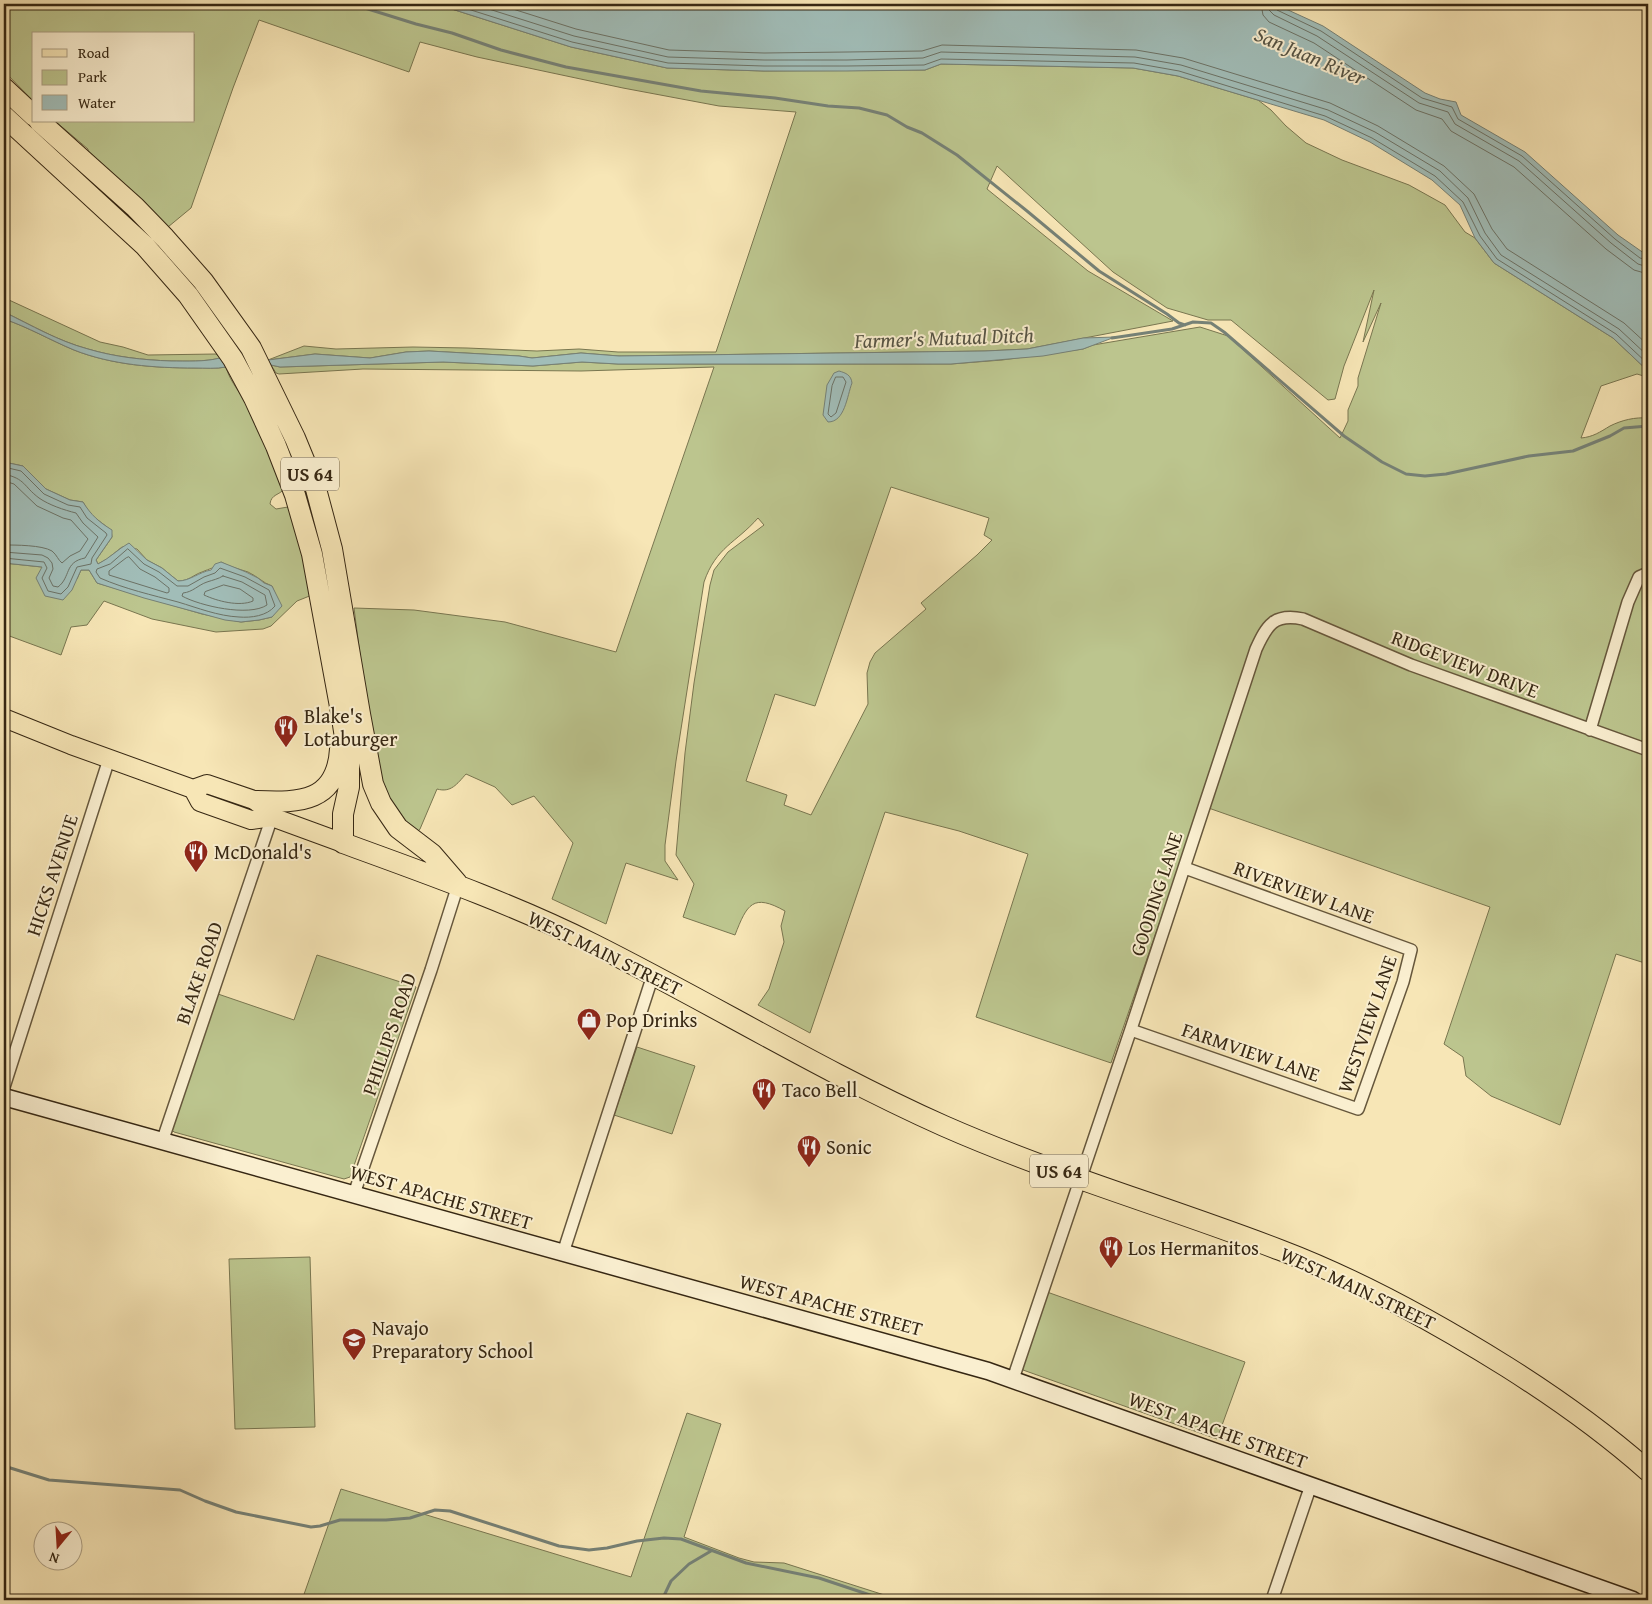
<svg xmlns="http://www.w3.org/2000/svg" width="1652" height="1604" font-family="'Gentium Book Plus',serif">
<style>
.green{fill:#bcc58e;stroke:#797650;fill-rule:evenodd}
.water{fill:#a1bdb8;stroke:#768176}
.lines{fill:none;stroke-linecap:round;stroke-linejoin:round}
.shore{stroke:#6c7266;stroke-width:1}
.stream{stroke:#768176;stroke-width:3}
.street-casing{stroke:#66573c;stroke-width:14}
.secondary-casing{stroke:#362713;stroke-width:19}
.primary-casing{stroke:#362713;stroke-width:20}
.highway-casing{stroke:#362713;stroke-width:22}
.street{stroke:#faefd0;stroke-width:11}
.secondary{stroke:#faefd0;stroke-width:16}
.primary{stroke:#f7e6b6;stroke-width:18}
.highway{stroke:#f7e6b6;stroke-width:20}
.labels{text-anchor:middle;stroke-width:4;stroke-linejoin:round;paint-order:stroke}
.shield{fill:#faefd0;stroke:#71634c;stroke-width:1}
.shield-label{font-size:19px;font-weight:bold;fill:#362713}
.street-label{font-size:20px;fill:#362713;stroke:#faefd0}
.poi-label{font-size:20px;fill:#362713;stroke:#faefd0;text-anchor:start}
.water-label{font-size:21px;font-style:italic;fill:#565445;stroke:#faefd0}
</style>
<rect width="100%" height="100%" fill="#f7e6b6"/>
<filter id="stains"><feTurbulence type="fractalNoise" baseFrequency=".004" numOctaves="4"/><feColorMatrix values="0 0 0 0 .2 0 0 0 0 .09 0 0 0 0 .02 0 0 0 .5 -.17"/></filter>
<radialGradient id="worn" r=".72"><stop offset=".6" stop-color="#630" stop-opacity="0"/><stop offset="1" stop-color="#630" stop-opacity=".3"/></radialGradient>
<path class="green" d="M 4,4 L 436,4 L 571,47 L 667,68 L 764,71 L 925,70 L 941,64 L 1133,68 L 1178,76 L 1258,100 L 1271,110 L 1286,126 L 1306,143 L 1342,160 L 1409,185 L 1445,205 L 1465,232 L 1475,238 L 1494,263 L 1613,338 L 1648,371 L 1648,382 L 1647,377 L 1637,374 L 1601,386 L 1581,438 C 1593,437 1600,432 1610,426 C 1622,420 1635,417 1648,418 L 1648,964 L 1616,954 L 1560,1125 L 1491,1096 L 1466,1076 L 1463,1057 L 1444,1044 L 1490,907 L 1200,805 L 1111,1063 L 976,1017 L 1028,854 L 959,831 L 885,812 L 810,1033 L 758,1005 L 769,989 L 784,942 L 781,926 L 785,911 C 753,893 747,904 735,935 L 683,917 L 694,884 L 676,855 L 685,753 L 694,683 L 710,585 L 714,570 L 728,552 L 764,525 L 758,518 C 736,543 716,547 704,582 L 676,761 L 665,845 L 665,861 L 678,880 L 626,863 L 606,924 L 552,899 L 573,843 L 534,796 L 512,805 L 495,787 L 466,774 C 457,784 451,793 437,789 L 420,829 L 415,835 L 387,801 L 369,725 L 354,608 L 414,610 L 505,622 L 616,652 L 714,367 L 581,371 L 363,369 L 279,374 L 276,373 L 271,365 L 280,367 L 443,362 L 533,366 L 582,362 L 618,364 L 951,364 L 1002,360 L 1083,349 L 1093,345 L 1200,327 L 1228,336 L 1340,438 L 1348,421 L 1348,410 L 1358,386 L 1358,378 L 1381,303 L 1363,342 L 1374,290 L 1344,366 L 1335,399 L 1328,400 L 1231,320 L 1208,320 L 1167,308 L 1113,272 L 997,166 L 987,189 L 1088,271 L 1173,321 L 1027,349 L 985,351 L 619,356 L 581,353 L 532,358 L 519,356 L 429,351 L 406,352 L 370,358 L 315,354 L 268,360 L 304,346 L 336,349 L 413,347 L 467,348 L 537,351 L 579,349 L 618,352 L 716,352 L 796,112 L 719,106 L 623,88 L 477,57 L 420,42 L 409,72 L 259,20 L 233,88 L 191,208 L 168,227 L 88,152 L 88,149 L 55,121 L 194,121 L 194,34 L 34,34 L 34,102 L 4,71 ZM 891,487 L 989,518 L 984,535 L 992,540 L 977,555 L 921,603 L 926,609 L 875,653 L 870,662 L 867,673 L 868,704 L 811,815 L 784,805 L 787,795 L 746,781 L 775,694 L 815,706 Z
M 9,300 L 100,342 L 123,347 L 148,355 L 216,354 L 220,358 C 205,362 186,361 171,361 C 143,360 115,357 88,349 C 58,341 31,325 4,312 L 4,302 Z
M 4,319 C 28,327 50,340 74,350 C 112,365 155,368 195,368 C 205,368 216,369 226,367 C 230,383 243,395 250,410 C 263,436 273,463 284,489 C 280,495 271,494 270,504 L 276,509 L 288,507 L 291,509 L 312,595 L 297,601 L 271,626 L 263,629 L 216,632 L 152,619 L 104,601 L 87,625 L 71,627 L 61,655 L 4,634 L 4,563 L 42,567 L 77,579 L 81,570 L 89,570 L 97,583 L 202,614 L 241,622 L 259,620 L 272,617 L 279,603 L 272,586 C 263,583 257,576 248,572 C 239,569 230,567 221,562 C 213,569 211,568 202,572 C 193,575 189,581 178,581 L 162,568 L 147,560 L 137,549 L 122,547 L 107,559 L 98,564 L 96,560 L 112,537 L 111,530 L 90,514 L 83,502 L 70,500 L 46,489 L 23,466 L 4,462 Z
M 317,955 L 416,987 L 350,1177 L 344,1179 L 174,1132 L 172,1130 L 218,994 L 294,1020 Z
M 637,1047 L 695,1066 L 672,1134 L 614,1115 Z
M 310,1257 L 315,1427 L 235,1429 L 229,1259 Z
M 1047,1292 L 1245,1362 L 1217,1439 L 1023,1370 L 1022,1363 Z
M 687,1413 L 721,1424 L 684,1537 L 739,1558 L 754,1562 L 784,1563 L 900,1600 L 302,1600 L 341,1489 L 631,1577 Z"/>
<path class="water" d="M 436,4 L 1275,4 L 1323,26 L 1425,93 L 1440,99 L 1456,102 L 1461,115 L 1525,152 L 1618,235 L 1648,256 L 1648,371 L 1613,338 L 1494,263 L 1475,238 L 1460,205 L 1432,180 L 1370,142 L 1324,120 L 1178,76 L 1133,68 L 941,64 L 925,70 L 847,71 L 764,71 L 667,68 L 571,47 Z
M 4,312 C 31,325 58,341 88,349 C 115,357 143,360 171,361 C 186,361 205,362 220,358 L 226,367 C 216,369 205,368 195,368 C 155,368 112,365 74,350 C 50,340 28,327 4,319 Z
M 1115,337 L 1083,349 L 1043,356 L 951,364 L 618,364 L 582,362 L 533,366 L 443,362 L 280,367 L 271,365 L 268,360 L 315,354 L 370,358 L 406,352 L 429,351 L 519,356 L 532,358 L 581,353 L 619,356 L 985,351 L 1027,349 L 1083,338 Z
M 839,371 C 846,373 851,375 852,383 C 847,396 845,422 828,422 L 823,415 L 827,385 L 834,373 Z
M 4,462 L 23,466 L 46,489 L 70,500 L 83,502 C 91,515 99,522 112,530 L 112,537 L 96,560 L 98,564 C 110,558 118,549 129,543 L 147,560 L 162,568 L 178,581 C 190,581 199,572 211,570 L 215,564 L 221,562 L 246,572 L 258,578 L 264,583 L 272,586 L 282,606 L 272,617 L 259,620 L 241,622 L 225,620 L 144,598 L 97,583 L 89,570 L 81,570 L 72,590 L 63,600 L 45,596 L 36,578 L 42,567 L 4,563 Z"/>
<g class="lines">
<path class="shore" d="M 452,4 L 572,42 L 668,63 L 764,66 L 847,66 L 924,65 L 941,59 L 1134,63 L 1179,71 L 1325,116 L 1372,138 L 1435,176 L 1463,202 L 1480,236 L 1497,259 L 1616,334 L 1648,364
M 473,4 L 574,36 L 668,57 L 764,60 L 847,60 L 923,58 L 941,52 L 1135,57 L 1181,65 L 1328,110 L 1375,132 L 1440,171 L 1468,198 L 1485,233 L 1501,255 L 1619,329 L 1648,356
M 497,4 L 576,29 L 669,50 L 764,53 L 847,52 L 922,51 L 942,45 L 1136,50 L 1183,58 L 1330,103 L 1378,126 L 1444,166 L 1474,194 L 1492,229 L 1507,249 L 1624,323 L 1648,345
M 1261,4 L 1263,15 L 1269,22 L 1314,43 L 1416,110 L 1442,119 L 1451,131 L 1514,167 L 1606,249 L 1634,270 L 1648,274
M 1268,4 L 1269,10 L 1274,15 L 1317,36 L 1419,103 L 1448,112 L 1455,124 L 1519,161 L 1611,243 L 1638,264 L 1648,267
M 1274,4 L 1277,10 L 1321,31 L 1422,98 L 1452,107 L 1458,119 L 1522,156 L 1615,239 L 1640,258 L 1648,260
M 836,377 L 843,377 L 846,382 L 836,413 L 831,417 L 828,414 L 832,386 Z
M 4,467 L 21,471 L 44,494 L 68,505 L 80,507 L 87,518 L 106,533 L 107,535 L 92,558 L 91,564 L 77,567 L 68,587 L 61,594 L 48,591 L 42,578 L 47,568 L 44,562 L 4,558
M 4,474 C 26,479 23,486 39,498 C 49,505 64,510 76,513 L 83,523 L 98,537 L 85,558 C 64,562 71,577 58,587 L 53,586 L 49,578 L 53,569 L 52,563 L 48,558 L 42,555 L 4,552
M 4,481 L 14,484 L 37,506 L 63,518 L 71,520 L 88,539 L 80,551 L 70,556 L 62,563 C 58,560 57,555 52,551 C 42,545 16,545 4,545
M 128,549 L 144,564 L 159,572 L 177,586 L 188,586 L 204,577 L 215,573 L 220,568 L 245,577 L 269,590 L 275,606 C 267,616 251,618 239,617 C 218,616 198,608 178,602 C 152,595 125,589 100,578 L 96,572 L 97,569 L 110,564 Z
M 129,557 L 140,569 L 155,577 L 169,588 L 169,592 L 167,593 L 109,575 L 109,571 L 126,558 Z
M 223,576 L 242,582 L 265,595 L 267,605 C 249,617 200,606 182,596 L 183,593 C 193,592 198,585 207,582 C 213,580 218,579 223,576 Z
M 224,585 L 240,589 L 253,598 L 253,601 C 239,607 217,601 204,595 L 205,592 Z"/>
<path class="stream" d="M 352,4 L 416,24 L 452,33 L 501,50 L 566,67 L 701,91 L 775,98 L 828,106 L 859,108 L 887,115 L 907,127 L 922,133 L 957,155 L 1027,211 L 1099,271 L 1167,314 L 1179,323 L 1185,325
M 1112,338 L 1172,329 L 1193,322 L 1211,323 L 1224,332 L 1344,436 L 1382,462 L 1406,474 L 1425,476 L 1446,474 L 1529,456 L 1573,451 L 1610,436 L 1624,428 L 1648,426
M 4,1466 L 49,1480 L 180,1490 L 205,1501 L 236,1512 L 311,1527 L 320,1526 L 340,1520 L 386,1520 L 410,1518 L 435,1510 L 450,1511 L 559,1546 L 589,1550 L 607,1548 L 637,1541 L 664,1538 L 681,1539 L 746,1563 L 819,1578 L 885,1600
M 662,1600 L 671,1581 L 689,1564 L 711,1551"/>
<defs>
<path id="street" d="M 1590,730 L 1628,602 L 1639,577 L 1648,573
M 1131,1030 L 1358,1109 L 1403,982 L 1411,950 L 1185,868
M 4,1087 L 109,759
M 162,1142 L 272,817
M 354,1194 L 431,970 L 458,885
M 563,1253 L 653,975
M 1013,1379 L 1132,1026 L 1256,649 C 1267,625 1274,613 1303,619 L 1411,665 L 1648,750
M 1272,1600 L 1311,1485"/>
<path id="secondary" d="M 4,1097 L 988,1371 L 1633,1600"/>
<path id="primary" d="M 4,718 L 71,745 L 193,789 L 207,784 L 257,801 L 272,817 L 343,843
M 193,789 L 200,802 L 251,820 L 272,817"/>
<path id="highway" d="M 4,88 L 34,116
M 4,116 L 145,246 L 188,295 L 233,359 L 254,398 L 276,446 L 295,495 L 312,554 L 341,712 L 349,763 L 349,787 L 343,814 L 343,843
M 39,121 L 135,207 L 165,238 L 203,281 L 251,348 L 295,438 L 316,489 L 332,549 L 360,714 L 373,784 L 381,803 L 398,828 L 432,854 L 457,883
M 257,801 C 300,803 337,802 340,749
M 343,843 C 428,874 513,904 593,944 C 711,1003 823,1072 944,1126 C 1053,1174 1168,1207 1280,1250 C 1359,1280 1435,1322 1507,1367 C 1556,1398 1604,1432 1648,1471"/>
</defs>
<use href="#street" class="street-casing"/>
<use href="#secondary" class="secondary-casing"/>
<use href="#primary" class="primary-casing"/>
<use href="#highway" class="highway-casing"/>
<use href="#street" class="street"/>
<use href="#secondary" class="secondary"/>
<use href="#primary" class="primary"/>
<use href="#highway" class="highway"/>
</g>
<defs>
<symbol id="restaurant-pin" viewBox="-11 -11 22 30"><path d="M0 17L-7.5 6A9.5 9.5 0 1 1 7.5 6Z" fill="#8f2418" stroke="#faefd0"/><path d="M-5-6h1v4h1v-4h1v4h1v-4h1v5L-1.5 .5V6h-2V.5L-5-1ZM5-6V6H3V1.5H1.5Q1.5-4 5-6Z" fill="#fff"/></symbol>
<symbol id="shop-pin" viewBox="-11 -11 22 30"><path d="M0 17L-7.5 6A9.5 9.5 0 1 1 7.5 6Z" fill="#8f2418" stroke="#faefd0"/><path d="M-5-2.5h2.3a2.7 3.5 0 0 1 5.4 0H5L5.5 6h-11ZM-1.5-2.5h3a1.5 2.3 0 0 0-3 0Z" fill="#fff"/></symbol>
<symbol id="school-pin" viewBox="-11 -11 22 30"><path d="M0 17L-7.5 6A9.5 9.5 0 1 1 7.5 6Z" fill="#8f2418" stroke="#faefd0"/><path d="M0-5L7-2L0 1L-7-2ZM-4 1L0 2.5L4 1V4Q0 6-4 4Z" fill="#fff"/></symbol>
</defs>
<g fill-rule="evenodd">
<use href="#restaurant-pin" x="272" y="713" width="28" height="38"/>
<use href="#restaurant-pin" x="182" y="838" width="28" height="38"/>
<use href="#shop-pin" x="575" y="1006" width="28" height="38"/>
<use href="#restaurant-pin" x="750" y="1076" width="28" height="38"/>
<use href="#restaurant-pin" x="795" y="1133" width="28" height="38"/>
<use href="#restaurant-pin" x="1097" y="1234" width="28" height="38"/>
<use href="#school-pin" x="340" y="1326" width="28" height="38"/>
</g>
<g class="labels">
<g class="shield">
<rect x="281" y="457.5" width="58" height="33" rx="4"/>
<rect x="1030" y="1154.5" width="58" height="33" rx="4"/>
</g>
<g class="shield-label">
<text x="310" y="481">US 64</text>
<text x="1059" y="1178">US 64</text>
</g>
<g class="street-label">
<text transform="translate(1465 664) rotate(21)" y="7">RIDGEVIEW DRIVE</text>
<text transform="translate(52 875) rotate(-72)" y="7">HICKS AVENUE</text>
<text transform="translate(1304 892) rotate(20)" y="7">RIVERVIEW LANE</text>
<text transform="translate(1156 894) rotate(-72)" y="7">GOODING LANE</text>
<text transform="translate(605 953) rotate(26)" y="7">WEST MAIN STREET</text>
<text transform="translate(199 973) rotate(-71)" y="7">BLAKE ROAD</text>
<text transform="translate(1367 1024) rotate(-71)" y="7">WESTVIEW LANE</text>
<text transform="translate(389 1034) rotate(-71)" y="7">PHILLIPS ROAD</text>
<text transform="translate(1251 1052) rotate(19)" y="7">FARMVIEW LANE</text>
<text transform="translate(441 1197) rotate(16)" y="7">WEST APACHE STREET</text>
<text transform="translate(1358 1288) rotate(25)" y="7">WEST MAIN STREET</text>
<text transform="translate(831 1305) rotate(15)" y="7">WEST APACHE STREET</text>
<text transform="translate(1218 1430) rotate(20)" y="7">WEST APACHE STREET</text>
</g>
<g class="poi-label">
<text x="304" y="723">Blake's<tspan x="304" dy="23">Lotaburger</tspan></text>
<text x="214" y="859">McDonald's</text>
<text x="606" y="1027">Pop Drinks</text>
<text x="782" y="1097">Taco Bell</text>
<text x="826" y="1154">Sonic</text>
<text x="1128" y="1255">Los Hermanitos</text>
<text x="372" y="1335">Navajo<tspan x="372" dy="23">Preparatory School</tspan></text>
</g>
<g class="water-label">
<text transform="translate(1310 56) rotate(23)" y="7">San Juan River</text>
<text transform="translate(944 338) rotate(-2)" y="7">Farmer's Mutual Ditch</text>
</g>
</g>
<rect width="1652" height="1604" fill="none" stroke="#f7e6b6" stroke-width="20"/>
<rect x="5" y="5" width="1642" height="1594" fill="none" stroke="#362713" stroke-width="2.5"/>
<rect x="10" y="10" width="1632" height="1584" fill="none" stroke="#362713"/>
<rect x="32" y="32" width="162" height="90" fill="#faefd0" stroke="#ac9f84"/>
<rect x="42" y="49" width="25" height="8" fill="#f7e6b6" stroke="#ac9f84"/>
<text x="78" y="58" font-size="15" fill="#362713">Road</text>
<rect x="42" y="70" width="25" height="15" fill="#bcc58e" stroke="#ac9f84"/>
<text x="78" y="82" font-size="15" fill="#362713">Park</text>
<rect x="42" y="95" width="25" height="15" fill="#a1bdb8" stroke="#ac9f84"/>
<text x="78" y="108" font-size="15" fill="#362713">Water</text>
<g transform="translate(58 1546) rotate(198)"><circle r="24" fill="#faefd0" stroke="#ac9f84"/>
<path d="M0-4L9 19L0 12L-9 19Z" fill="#8f2418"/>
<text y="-8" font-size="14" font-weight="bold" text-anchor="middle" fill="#362713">N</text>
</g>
<rect width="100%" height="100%" filter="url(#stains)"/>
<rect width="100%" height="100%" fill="url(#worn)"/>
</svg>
